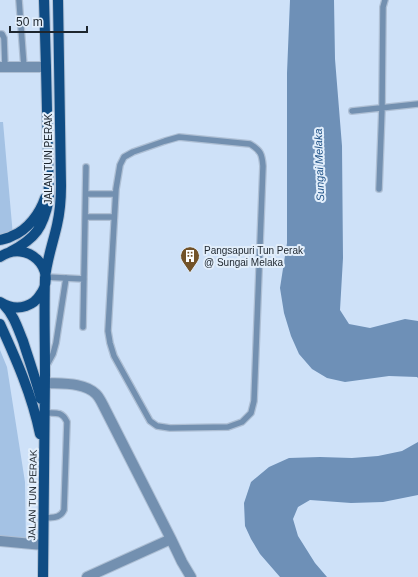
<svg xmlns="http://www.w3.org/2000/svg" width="418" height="577" font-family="Arial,sans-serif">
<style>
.green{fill:#a4c2e4}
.water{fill:#6e90b7}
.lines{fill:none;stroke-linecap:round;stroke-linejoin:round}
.service-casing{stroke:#aebfd4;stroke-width:8}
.minor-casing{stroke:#aebfd4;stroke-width:12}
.primary-casing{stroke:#aebfd4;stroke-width:12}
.service{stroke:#7390b0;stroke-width:5.5}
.minor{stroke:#7390b0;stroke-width:10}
.primary{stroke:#0f4c84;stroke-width:10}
.labels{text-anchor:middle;stroke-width:4;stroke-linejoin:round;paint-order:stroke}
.street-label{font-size:10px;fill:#1e262e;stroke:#e2eefb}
.poi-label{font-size:10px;fill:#1e262e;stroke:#e2eefb;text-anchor:start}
.water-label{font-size:11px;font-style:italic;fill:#235589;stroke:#e2eefb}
</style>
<rect width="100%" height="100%" fill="#cee1f8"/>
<path class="green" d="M 0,122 L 3,122 L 13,236 L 0,238 Z
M 0,350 L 7,367 L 25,482 L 26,543 L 0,543 Z"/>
<path class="water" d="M 290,0 L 334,0 L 335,59 L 342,146 L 343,258 L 340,310 L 349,324 L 370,328 L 405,319 L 418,321 L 418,378 L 417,377 L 389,376 L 345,382 L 327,378 L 312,369 L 299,354 L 291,336 L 284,313 L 280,288 L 287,243 L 287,73 Z
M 418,442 L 418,495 L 383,502 L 351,503 L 310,500 L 298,507 L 293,519 L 298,536 L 315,563 L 327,577 L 280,577 L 260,554 L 251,539 L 245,526 L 244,503 L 251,482 L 269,467 L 289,458 L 320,457 L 352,458 L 378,456 L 402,451 Z"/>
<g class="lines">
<defs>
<path id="service" d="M 19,0 L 24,67
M 0,34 L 2,34 L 4,38 L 5,67
M 352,111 L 418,104
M 179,137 L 250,144 C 261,151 262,154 263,166 L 254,401 L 251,413 L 242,422 L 228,427 L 170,428 L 157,426 L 150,421 L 114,356 L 110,343 L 108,331 L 116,189 L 120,165 L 124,157 L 133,152 L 165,141 Z
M 379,189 L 382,108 L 383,7 L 385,0
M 86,194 L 115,194
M 86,217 L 114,217
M 46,277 L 84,279
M 83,327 L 86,167
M 47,365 L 53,354 L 56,343 L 66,278
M 44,518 C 52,517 60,519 64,510 L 67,422 C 62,411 56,413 44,413"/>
<path id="minor" d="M 0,67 L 46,67
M 45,383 C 61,384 84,382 96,394 C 99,397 101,401 103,405 L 171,539 L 182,562 L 191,577
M 0,541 L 43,545
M 87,577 L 171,539"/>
<path id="primary" d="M 0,240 C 4,239 9,238 12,236 C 28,230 40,213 45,198
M 10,252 C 36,238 43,228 49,199 L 46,67 L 44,0
M 0,257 C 27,238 59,270 40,295 C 37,300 32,304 26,306 C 17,309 8,307 0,302
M 4,305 C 14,315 18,329 23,341 C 29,360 36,380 41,399
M 0,324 C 16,359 32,395 40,434
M 43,577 C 44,509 44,442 45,374 C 45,342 44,310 45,278 C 47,259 53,243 57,225 C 60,212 61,199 61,186 L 58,0"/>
</defs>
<use href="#service" class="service-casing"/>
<use href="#minor" class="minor-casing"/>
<use href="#primary" class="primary-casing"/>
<use href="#service" class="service"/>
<use href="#minor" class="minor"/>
<use href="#primary" class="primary"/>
</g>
<defs>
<symbol id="building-pin" viewBox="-11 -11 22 30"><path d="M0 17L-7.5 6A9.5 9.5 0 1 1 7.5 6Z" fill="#725228" stroke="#e2eefb"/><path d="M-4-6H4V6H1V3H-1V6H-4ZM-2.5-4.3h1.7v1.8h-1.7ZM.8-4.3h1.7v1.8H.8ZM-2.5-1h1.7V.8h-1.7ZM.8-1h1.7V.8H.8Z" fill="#fff"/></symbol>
</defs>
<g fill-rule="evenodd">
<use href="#building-pin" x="179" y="245" width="22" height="30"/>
</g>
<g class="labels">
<g class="street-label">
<text transform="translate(48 159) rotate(-90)" y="4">JALAN TUN PERAK</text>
<text transform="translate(32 495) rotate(-89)" y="4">JALAN TUN PERAK</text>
</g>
<g class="poi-label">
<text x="204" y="254">Pangsapuri Tun Perak<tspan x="204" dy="12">@ Sungai Melaka</tspan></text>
</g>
<g class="water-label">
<text transform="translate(319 165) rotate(-92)" y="4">Sungai Melaka</text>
</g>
</g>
<path d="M10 26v6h77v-6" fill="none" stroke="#1e262e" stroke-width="2"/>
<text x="16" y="26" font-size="12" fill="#1e262e" stroke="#e2eefb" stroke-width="3" paint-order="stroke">50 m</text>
</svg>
